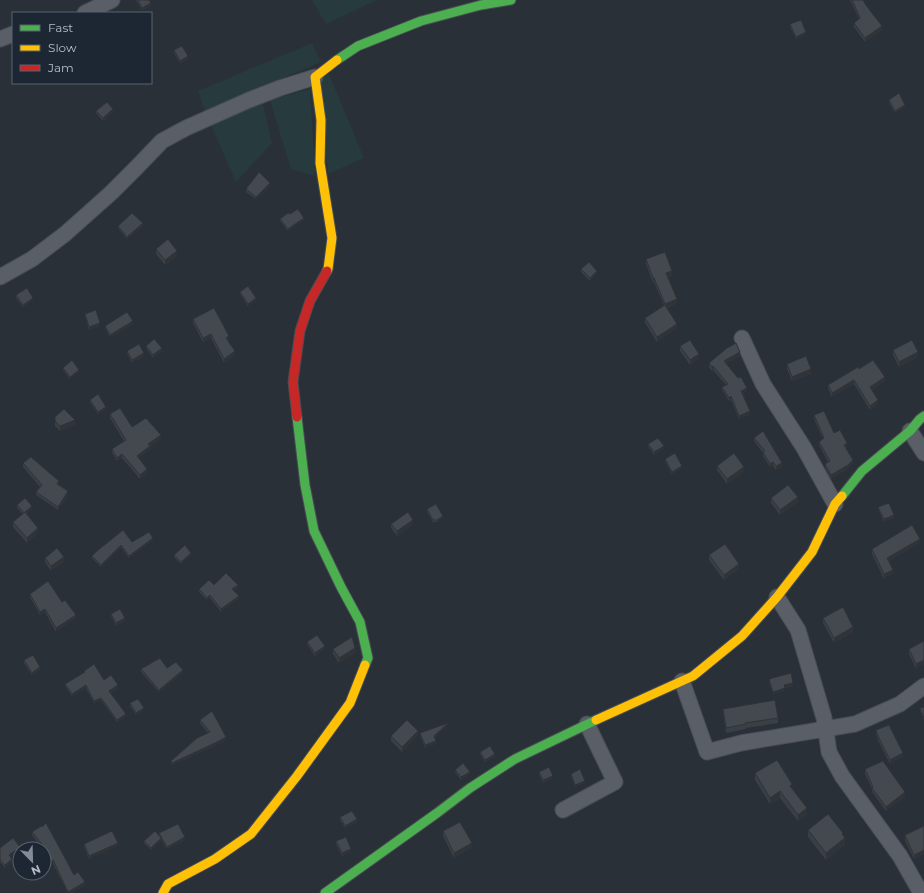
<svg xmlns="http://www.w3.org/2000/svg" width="924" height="893" font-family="Montserrat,sans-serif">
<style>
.green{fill:#273a3e}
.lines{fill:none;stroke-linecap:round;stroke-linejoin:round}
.street-casing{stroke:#484c53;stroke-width:17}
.fast-casing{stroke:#484c53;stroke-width:11}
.slow-casing{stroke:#484c53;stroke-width:11}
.jam-casing{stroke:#484c53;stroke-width:11}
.street{stroke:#5a5e66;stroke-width:15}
.fast{stroke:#4caf50;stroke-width:9}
.slow{stroke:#ffc107;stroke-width:9}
.jam{stroke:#c62828;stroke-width:9}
.wall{fill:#3a3f45}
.shaded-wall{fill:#303338}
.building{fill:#444950;stroke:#303338}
</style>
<rect width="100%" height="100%" fill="#2a3038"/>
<path class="green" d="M 312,0 L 377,0 L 326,24 Z
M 312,43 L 321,62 L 205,111 L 198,91 Z
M 329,74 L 364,158 L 328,174 L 320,80 Z
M 310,89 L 315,176 L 291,169 L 270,100 Z
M 262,100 L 272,143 L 236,182 L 210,123 Z"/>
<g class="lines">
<defs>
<path id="street" d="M 85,13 L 112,0
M 0,39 L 13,34
M 0,277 L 32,259 L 65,234 L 111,193 L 137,167 L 162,141 L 186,128 L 249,100 L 280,88 L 315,77
M 742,338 L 763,384 L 804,448 L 835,504
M 910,431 L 924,453
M 777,597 L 798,630 L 824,718 L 829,752 L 842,776 L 900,856 L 921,893
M 682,681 L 707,752 L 741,743 L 855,724 L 900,704 L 924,686
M 563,810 L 615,782 L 587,724"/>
<path id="fast" d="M 337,60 L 358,46 L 421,21 L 481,5 L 511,0
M 297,417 L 305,485 L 314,531 L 341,587 L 360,622 L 368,658 L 365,665
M 842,496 L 862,471 L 910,431 L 920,419 L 924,416
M 325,893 L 437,813 L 470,788 L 515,759 L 596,720"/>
<path id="slow" d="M 327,271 L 328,269 L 332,238 L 320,163 L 321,120 L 315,77 L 337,60
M 596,720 L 693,676 L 742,636 L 777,597 L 812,552 L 835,504 L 842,496
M 163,893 L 168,884 L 215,859 L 251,834 L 297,776 L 350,703 L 365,665"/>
<path id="jam" d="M 297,417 L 293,382 L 300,331 L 310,301 L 327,271"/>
</defs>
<use href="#street" class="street-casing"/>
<use href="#fast" class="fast-casing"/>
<use href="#slow" class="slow-casing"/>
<use href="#jam" class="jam-casing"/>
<use href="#street" class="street"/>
<use href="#fast" class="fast"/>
<use href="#slow" class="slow"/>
<use href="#jam" class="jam"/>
</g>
<path class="wall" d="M 136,0 L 149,0 L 151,6 L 142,10 Z
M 850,0 L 863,0 L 882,30 L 865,42 L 854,27 L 854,23 L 859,19 Z
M 790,24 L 806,35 L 796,39 L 790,27 Z
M 174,50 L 188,59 L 180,63 L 174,53 Z
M 889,100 L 905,107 L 895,113 L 889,103 Z
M 96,111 L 113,112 L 103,121 L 96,113 Z
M 270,186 L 256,199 L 246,192 L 246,189 Z
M 290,214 L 304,220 L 288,231 L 280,221 L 280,219 Z
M 118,226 L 143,226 L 127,239 L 118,228 Z
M 156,249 L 177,256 L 165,265 L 156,254 Z
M 646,259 L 672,276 L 668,277 L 677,303 L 667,308 L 677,328 L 657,342 L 645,323 L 645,318 L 664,305 L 654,282 L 653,283 L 646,264 Z
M 581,269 L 597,273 L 590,281 L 581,272 Z
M 240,292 L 256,300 L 248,306 L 240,294 Z
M 16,295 L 33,300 L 23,307 L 16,298 Z
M 85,314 L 100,326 L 89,330 L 85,316 Z
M 193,319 L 229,340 L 228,341 L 235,355 L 224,363 L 211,338 L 203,342 L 193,323 Z
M 133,324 L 110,337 L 105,328 L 105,326 Z
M 146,346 L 162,351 L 153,358 L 146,348 Z
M 680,346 L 699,359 L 690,365 L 680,351 Z
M 893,350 L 918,357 L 899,367 L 893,355 Z
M 127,351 L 144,356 L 132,363 L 127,353 Z
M 740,356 L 726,363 L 747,391 L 743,393 L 750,415 L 739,419 L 731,400 L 729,401 L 722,390 L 722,387 L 726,385 L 713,370 L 712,371 L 709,367 L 709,363 Z
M 787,364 L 811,374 L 792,381 L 787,369 Z
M 63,368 L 79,372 L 70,379 L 63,370 Z
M 859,369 L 885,381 L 872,390 L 878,404 L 870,410 L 854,384 L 832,397 L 828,389 L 828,385 Z
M 90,400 L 106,409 L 98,414 L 90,402 Z
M 110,414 L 132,427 L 161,439 L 150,447 L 150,449 L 139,458 L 147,473 L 140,479 L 122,458 L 117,461 L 112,453 L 112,449 L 124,441 L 110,418 Z
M 814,415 L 834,433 L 847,447 L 846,448 L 853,463 L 848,469 L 831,479 L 825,467 L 825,464 L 828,462 L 819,445 L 819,442 L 823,439 L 814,419 Z
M 55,417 L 75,425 L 60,431 L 55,426 Z
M 754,438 L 782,466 L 776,470 L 773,466 L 770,467 L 763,456 L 763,453 L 754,441 Z
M 648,444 L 664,449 L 654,455 L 648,446 Z
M 665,459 L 682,468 L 672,474 L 665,461 Z
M 23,463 L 59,484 L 59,485 L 68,495 L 58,510 L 36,495 L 36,492 L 40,487 L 23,467 Z
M 717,466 L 744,472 L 727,484 L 717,470 Z
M 771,498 L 798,502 L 780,515 L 771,503 Z
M 17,505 L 32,508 L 26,514 L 38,533 L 27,543 L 13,527 L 13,522 L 23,514 L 17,508 Z
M 878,507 L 894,518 L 884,522 L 878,509 Z
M 427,509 L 443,518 L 437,522 L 433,522 L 427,512 Z
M 391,524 L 413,525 L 397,536 L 391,528 Z
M 153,540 L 129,558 L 121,547 L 101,567 L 92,558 L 92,556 L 97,551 L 132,542 Z
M 920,543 L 889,561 L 893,574 L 884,579 L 872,554 L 872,549 Z
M 174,555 L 191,555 L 181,564 L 174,557 Z
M 709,555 L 739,569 L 724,580 L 709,560 Z
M 45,558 L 64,562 L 51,571 L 45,562 Z
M 214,585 L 238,588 L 233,591 L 239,598 L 221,612 L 210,598 L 207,600 L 199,592 L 199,589 Z
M 30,594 L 76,618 L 56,632 L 45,612 L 40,615 L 30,597 Z
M 111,614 L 125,621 L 116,626 L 111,616 Z
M 823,618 L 853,632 L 834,643 L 823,623 Z
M 924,641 L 916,669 L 909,654 L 909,649 Z
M 307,642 L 325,649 L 315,656 L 307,644 Z
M 333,649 L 355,653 L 339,663 L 333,654 Z
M 24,660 L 40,670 L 32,675 L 24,663 Z
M 167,668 L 183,673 L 159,692 L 141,672 L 141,669 Z
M 84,671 L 118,688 L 110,693 L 126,716 L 117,722 L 101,700 L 94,703 L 86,688 L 72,696 L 65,686 L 65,684 L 84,673 Z
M 769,679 L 793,686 L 785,688 L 785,690 L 773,694 L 769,682 Z
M 130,703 L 144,710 L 136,715 L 130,706 Z
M 924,707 L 924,720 L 920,711 L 920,708 Z
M 723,709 L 778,718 L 778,723 L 746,728 L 746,729 L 726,733 L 723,713 Z
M 200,720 L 226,740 L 215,746 L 172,765 L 171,763 L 171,761 L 208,733 L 200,723 Z
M 448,725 L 434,738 L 436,744 L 425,748 L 420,735 L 420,733 Z
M 876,730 L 903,757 L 890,764 L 879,742 L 876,734 Z
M 418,735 L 402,752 L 391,741 L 391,736 Z
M 480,752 L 495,757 L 485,762 L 480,754 Z
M 865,769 L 905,797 L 886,811 L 872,792 L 872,789 L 865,774 Z
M 455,770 L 470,774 L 461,780 L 455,772 Z
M 539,772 L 553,778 L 543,783 L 539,774 Z
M 755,773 L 792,788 L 807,815 L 798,821 L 780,798 L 770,804 L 755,780 Z
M 571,774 L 585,783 L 575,787 L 571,776 Z
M 340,817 L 357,822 L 345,828 L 340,820 Z
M 924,826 L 924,854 L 914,859 L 905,840 L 905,835 Z
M 808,830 L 843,835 L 845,845 L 826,860 L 808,837 Z
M 443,831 L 472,848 L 454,858 L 443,836 Z
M 32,832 L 74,875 L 85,885 L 72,893 L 68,893 L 53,864 L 32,835 Z
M 159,833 L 185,840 L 167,849 L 161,839 L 161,840 L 151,850 L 144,843 L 144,841 L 159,836 Z
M 336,841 L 351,852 L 342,856 L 336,844 Z
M 84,844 L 118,845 L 89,859 L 84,847 Z
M 0,848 L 20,850 L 10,857 L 12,862 L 5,868 L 0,862 Z"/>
<path class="shaded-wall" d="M 151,3 L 151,6 L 142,10 L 142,8 Z
M 882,26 L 882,30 L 865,42 L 865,38 Z
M 806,32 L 806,35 L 796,39 L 796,37 Z
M 188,56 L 188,59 L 180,63 L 180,61 Z
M 905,105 L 905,107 L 895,113 L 895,111 Z
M 113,109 L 113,112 L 103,121 L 103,118 Z
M 270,183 L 270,186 L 256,199 L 256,197 Z
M 304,218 L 304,220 L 288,231 L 288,229 Z
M 143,223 L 143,226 L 127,239 L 127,237 Z
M 177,251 L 177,256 L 165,265 L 165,260 Z
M 597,271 L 597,273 L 590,281 L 590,278 Z
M 672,271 L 672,276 L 666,278 L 666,273 Z
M 653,278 L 654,278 L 654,282 L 653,283 Z
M 33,298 L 33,300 L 23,307 L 23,305 Z
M 256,298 L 256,300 L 248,306 L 248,304 Z
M 677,299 L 677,303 L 665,308 L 665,304 Z
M 133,321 L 133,324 L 110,337 L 110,335 Z
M 100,323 L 100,326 L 89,330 L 89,327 Z
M 677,324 L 677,328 L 657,342 L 657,337 Z
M 211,334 L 211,338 L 203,342 L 203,338 Z
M 162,348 L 162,351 L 153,358 L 153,355 Z
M 235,351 L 235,355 L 224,363 L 224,359 Z
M 740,352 L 740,356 L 724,364 L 724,361 Z
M 918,352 L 918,357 L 899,367 L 899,362 Z
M 144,353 L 144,356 L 132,363 L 132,360 Z
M 699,354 L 699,359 L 690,365 L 690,360 Z
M 713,366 L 713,370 L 712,371 L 712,367 Z
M 811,369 L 811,374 L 792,381 L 792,377 Z
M 79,370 L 79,372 L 70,379 L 70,377 Z
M 885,377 L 885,381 L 870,391 L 870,387 Z
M 854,380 L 854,384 L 832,397 L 832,393 Z
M 747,388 L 747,391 L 741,394 L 741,391 Z
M 731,396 L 731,400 L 729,401 L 729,398 Z
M 878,400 L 878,404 L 870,410 L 870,406 Z
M 106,407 L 106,409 L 98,414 L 98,412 Z
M 750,411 L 750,415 L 739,419 L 739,416 Z
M 75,420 L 75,425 L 60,431 L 60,426 Z
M 161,435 L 161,439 L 150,447 L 150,449 L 137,460 L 137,456 L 148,444 Z
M 847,443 L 847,447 L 844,449 L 844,445 Z
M 664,446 L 664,449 L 654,455 L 654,452 Z
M 122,454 L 122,458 L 117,461 L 117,458 Z
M 853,460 L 853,463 L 848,469 L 831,479 L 831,475 Z
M 773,462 L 773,466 L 770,467 L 770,464 Z
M 782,463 L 782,466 L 776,470 L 776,466 Z
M 682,466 L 682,468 L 672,474 L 672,472 Z
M 744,467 L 744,472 L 727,484 L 727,479 Z
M 147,469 L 147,473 L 140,479 L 140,475 Z
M 68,491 L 68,495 L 58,510 L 58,507 Z
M 798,497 L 798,502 L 780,515 L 780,510 Z
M 32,506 L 32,508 L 24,515 L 24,513 Z
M 894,515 L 894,518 L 884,522 L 884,519 Z
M 443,516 L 443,518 L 437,522 L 437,520 Z
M 413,520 L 413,525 L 397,536 L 397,531 Z
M 38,528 L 38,533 L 27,543 L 27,538 Z
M 153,538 L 153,540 L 129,558 L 129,556 Z
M 920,539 L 920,543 L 887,562 L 887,558 Z
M 121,545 L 121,547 L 101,567 L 101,565 Z
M 191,553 L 191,555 L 181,564 L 181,562 Z
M 64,557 L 64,562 L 51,571 L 51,566 Z
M 739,564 L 739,569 L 724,580 L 724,575 Z
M 893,570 L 893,574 L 884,579 L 884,574 Z
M 238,585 L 238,588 L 232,592 L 232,589 Z
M 210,595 L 210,598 L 207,600 L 207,598 Z
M 239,596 L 239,598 L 221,612 L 221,609 Z
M 45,609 L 45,612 L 40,615 L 40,612 Z
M 76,615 L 76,618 L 56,632 L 56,628 Z
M 125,618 L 125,621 L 116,626 L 116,623 Z
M 853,627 L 853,632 L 834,643 L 834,638 Z
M 325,646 L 325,649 L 315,656 L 315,653 Z
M 355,648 L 355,653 L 339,663 L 339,658 Z
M 924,660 L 924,665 L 916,669 L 916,664 Z
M 40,667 L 40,670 L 32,675 L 32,673 Z
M 183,670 L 183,673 L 159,692 L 159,690 Z
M 793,683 L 793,686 L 784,688 L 784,685 Z
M 86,685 L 86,688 L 72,696 L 72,694 Z
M 118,685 L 118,688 L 109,693 L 109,691 Z
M 785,688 L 785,690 L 773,694 L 773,692 Z
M 101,698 L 101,700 L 94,703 L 94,701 Z
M 144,708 L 144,710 L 136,715 L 136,713 Z
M 126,714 L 126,716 L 117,722 L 117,720 Z
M 448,723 L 448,725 L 434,739 L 434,736 Z
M 418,731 L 418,735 L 402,752 L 402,747 Z
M 226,737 L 226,740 L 215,746 L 172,765 L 172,763 Z
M 436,741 L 436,744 L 425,748 L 425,745 Z
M 903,753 L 903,757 L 890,764 L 890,760 Z
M 495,754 L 495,757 L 485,762 L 485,760 Z
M 470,772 L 470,774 L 461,780 L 461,777 Z
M 553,776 L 553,778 L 543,783 L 543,780 Z
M 585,781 L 585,783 L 575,787 L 575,785 Z
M 780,791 L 780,798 L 770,804 L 770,798 Z
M 905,792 L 905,797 L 886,811 L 886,807 Z
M 807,808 L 807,815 L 798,821 L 798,815 Z
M 357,819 L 357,822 L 345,828 L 345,826 Z
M 843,833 L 843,840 L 845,838 L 845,845 L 826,860 L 826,853 Z
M 185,837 L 185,840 L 167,849 L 167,847 Z
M 161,838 L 161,840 L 151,850 L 151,848 Z
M 118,843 L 118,845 L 89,859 L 89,856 Z
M 472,843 L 472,848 L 454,858 L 454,853 Z
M 20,847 L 20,850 L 9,858 L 9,855 Z
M 351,849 L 351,852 L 342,856 L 342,853 Z
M 924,850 L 924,854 L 914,859 L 914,855 Z
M 12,859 L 12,862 L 5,868 L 5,865 Z
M 53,860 L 53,864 L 44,869 L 44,866 Z
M 85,882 L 85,885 L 72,893 L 68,893 L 68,892 Z"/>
<path class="building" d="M 138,0 L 149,0 L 151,3 L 142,8 Z
M 852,0 L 863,0 L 865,4 L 882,26 L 865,38 L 854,23 L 860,18 Z
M 801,20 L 806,32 L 796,37 L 790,24 Z
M 182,46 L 188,56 L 180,61 L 174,50 Z
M 899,93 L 905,105 L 895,111 L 889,100 Z
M 107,102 L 113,109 L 103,118 L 96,111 Z
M 259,172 L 270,183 L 256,197 L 246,189 Z
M 298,209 L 304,218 L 288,229 L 280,219 L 288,213 L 290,214 Z
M 132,213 L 143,223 L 127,237 L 118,226 Z
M 168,239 L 177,251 L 165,260 L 156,249 Z
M 665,252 L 672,271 L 666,273 L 677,299 L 665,304 L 654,278 L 653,278 L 646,259 Z
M 589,262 L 597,271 L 590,278 L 581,269 Z
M 248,286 L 256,298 L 248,304 L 240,292 Z
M 27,288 L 33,298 L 23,305 L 16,295 Z
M 665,305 L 677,324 L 657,337 L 645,318 Z
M 214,308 L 229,336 L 226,338 L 235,351 L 224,359 L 211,334 L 203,338 L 193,319 Z
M 96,310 L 100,323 L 89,327 L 85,314 Z
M 127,312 L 133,321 L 110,335 L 105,326 Z
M 154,339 L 162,348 L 153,355 L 146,346 Z
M 690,340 L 699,354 L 690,360 L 680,346 Z
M 912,340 L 918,352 L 899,362 L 893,350 Z
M 736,343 L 740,352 L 724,361 L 738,378 L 741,377 L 747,388 L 741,391 L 750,411 L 739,416 L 731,396 L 729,398 L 722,387 L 728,384 L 713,366 L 712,367 L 709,363 L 727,348 Z
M 139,344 L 144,353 L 132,360 L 127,351 Z
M 806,356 L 811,369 L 792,377 L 787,364 Z
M 72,360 L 79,370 L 70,377 L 63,368 Z
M 873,360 L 885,377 L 870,387 L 878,400 L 870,406 L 854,380 L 832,393 L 828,385 L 858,367 L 859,369 Z
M 98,394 L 106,407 L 98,412 L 90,400 Z
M 120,408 L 132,427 L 146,418 L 161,435 L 148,444 L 150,446 L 137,456 L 147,469 L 140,475 L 122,454 L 117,458 L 112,449 L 126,440 L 110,414 Z
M 64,409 L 75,420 L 60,426 L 55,421 L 55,417 Z
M 824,411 L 834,433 L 840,430 L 847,443 L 844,445 L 853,460 L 848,465 L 831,475 L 825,464 L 830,461 L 819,442 L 824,438 L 814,415 Z
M 763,431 L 782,463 L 776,466 L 773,462 L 770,464 L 763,452 L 765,451 L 754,438 Z
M 658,438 L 664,446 L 654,452 L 648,444 Z
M 675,453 L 682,466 L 672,472 L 665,459 Z
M 734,453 L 744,467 L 727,479 L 717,466 Z
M 31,457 L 59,481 L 57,484 L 68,491 L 58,507 L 36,492 L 42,485 L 23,463 Z
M 788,485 L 798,497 L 780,510 L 771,498 Z
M 25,498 L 32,506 L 24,513 L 17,505 Z
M 889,503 L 894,515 L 884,519 L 878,507 Z
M 436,504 L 443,516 L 437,520 L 433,520 L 427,509 Z
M 25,512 L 38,528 L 27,538 L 13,522 Z
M 408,512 L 413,520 L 397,531 L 391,524 Z
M 912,525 L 920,539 L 887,558 L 893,570 L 884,574 L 872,549 Z
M 123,530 L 132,542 L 149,532 L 153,538 L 129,556 L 121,545 L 101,565 L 92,556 L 97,551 Z
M 725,544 L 739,564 L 724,575 L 709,555 Z
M 185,545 L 191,553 L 181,562 L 174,555 Z
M 57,548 L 64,557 L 51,566 L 45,558 Z
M 226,573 L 238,585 L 232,589 L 239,596 L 221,609 L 210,595 L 207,598 L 199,589 L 209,580 L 214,585 Z
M 48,581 L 62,602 L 65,600 L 76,615 L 56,628 L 45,609 L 40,612 L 30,594 Z
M 843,607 L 853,627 L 834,638 L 823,618 Z
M 120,609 L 125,618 L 116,623 L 111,614 Z
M 317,635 L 325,646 L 315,653 L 307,642 Z
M 352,637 L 355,648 L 339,658 L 333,649 Z
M 924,641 L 924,660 L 916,664 L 909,649 Z
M 33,655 L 40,667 L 32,673 L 24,660 Z
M 160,658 L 167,668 L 176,662 L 183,670 L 159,690 L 141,669 Z
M 94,664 L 104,680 L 111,675 L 118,685 L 109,691 L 126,714 L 117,720 L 101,698 L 94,701 L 86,685 L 72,694 L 65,684 L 85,672 L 84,671 Z
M 791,673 L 793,683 L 784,685 L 785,688 L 773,692 L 769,679 Z
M 138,699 L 144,708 L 136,713 L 130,703 Z
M 775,700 L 778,718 L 745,723 L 746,724 L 726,728 L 723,709 Z
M 924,707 L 924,718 L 920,708 Z
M 212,711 L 226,737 L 215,743 L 172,763 L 171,761 L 197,738 L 210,732 L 200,720 Z
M 407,720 L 418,731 L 402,747 L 391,736 Z
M 448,723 L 434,736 L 436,741 L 425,745 L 420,733 Z
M 889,725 L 903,753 L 890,760 L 879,738 L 876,730 Z
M 490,746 L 495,754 L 485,760 L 480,752 Z
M 777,760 L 792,784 L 790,786 L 807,808 L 798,815 L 780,791 L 770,798 L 755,773 Z
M 883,761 L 905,792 L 886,807 L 872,788 L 873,787 L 865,769 Z
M 463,763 L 470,772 L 461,777 L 455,770 Z
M 549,767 L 553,776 L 543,780 L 539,772 Z
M 580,769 L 585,781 L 575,785 L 571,774 Z
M 352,811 L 357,819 L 345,826 L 340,817 Z
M 828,814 L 843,833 L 842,834 L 845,838 L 826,853 L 808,830 Z
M 460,822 L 472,843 L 454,853 L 443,831 Z
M 46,823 L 65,858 L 74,875 L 78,872 L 85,882 L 68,892 L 53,860 L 44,866 L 44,849 L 42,849 L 45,848 L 32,832 L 41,826 L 42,827 Z
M 178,824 L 185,837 L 167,847 L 159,833 Z
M 924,826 L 924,850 L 914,855 L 905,835 Z
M 112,831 L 118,843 L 89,856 L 84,844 Z
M 155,831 L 161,838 L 151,848 L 144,841 Z
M 346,837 L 351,849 L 342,853 L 336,841 Z
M 13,838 L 20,847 L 9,855 L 12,859 L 5,865 L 0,860 L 0,848 Z"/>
<rect x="12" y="12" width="140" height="72" fill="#1d2633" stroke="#59626f"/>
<rect x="20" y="25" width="20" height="6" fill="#4caf50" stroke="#59626f"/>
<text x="48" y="32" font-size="12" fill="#b4bcc9">Fast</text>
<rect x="20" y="45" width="20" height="6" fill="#ffc107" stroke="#59626f"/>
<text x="48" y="52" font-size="12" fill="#b4bcc9">Slow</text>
<rect x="20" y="65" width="20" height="6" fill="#c62828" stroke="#59626f"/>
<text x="48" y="72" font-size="12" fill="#b4bcc9">Jam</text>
<g transform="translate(32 861) rotate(157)"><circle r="19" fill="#1d2633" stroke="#59626f"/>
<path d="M0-3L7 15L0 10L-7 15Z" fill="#848b96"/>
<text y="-6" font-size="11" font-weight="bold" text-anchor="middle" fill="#b4bcc9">N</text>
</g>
</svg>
